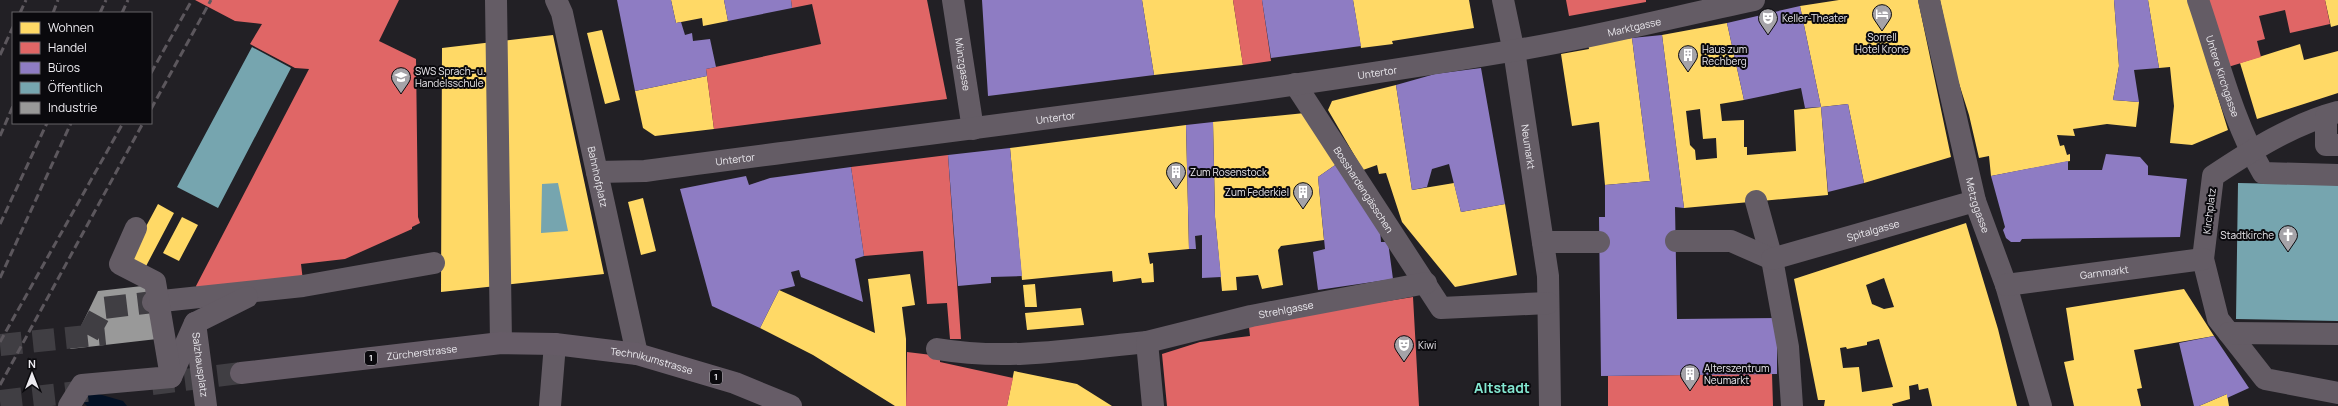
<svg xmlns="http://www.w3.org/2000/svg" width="2338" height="406" font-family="Manrope,sans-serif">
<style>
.water{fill:#031125}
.homes{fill:#ffd966;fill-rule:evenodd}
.shops{fill:#e06666}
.offices{fill:#8e7cc3}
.public{fill:#76a5af}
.industry{fill:#999}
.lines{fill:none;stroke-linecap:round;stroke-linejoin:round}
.street-tunnel{stroke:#403e43;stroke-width:22;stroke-dasharray:22 11;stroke-linecap:butt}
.primary-tunnel{stroke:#403e43;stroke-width:22;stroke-dasharray:22 11;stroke-linecap:butt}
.street{stroke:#645c65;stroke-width:22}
.primary{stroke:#665c67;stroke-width:22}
.rail{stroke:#5c575d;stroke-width:3;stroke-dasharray:8 4;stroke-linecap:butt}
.labels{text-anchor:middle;stroke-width:4;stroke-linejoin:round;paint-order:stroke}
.shield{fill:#0a090d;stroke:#a8a6ab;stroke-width:1}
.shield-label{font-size:9px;font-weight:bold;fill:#eceaef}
.poi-label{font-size:10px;fill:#eceaef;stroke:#0a090d;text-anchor:start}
.street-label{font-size:10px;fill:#eceaef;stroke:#0a090d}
.district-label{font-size:14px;font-weight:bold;fill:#84e8d2;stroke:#0a090d}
</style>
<rect width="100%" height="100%" fill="#222025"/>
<path class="water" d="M 88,391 L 123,401 L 127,406 L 87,406 L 82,401 Z"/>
<path class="homes" d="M 671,0 L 724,0 L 728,21 L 703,26 L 702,18 L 676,23 Z
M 1142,0 L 1233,0 L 1243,65 L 1154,75 Z
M 1353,0 L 1469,0 L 1474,28 L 1392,41 L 1393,44 L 1361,48 Z
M 1839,0 L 1918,0 L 1951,157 L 1864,183 L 1848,104 L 1821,107 L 1800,6 Z
M 1940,0 L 2114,0 L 2119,66 L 2113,100 L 2139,102 L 2136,127 L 2107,124 L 2073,129 L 2075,136 L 2057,135 L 2060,146 L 2064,145 L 2067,155 L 2070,154 L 2070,161 L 1991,176 L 1989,156 L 1979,158 L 1969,115 L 1956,74 Z
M 2148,0 L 2188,0 L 2228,130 L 2192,145 L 2170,143 L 2174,106 L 2170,67 L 2159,68 Z
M 2325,0 L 2338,0 L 2338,25 L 2331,27 Z
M 1727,23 L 1744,100 L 1720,104 L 1722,121 L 1744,120 L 1744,147 L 1747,147 L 1747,155 L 1796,151 L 1794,110 L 1821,107 L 1828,195 L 1684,208 L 1662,35 ZM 1700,109 L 1703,139 L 1716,138 L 1717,158 L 1696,160 L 1695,150 L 1690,145 L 1686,111 Z
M 602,30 L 620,100 L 605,104 L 587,33 Z
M 553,35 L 604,274 L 441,292 L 442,48 Z
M 1632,38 L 1650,181 L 1605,185 L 1599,122 L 1572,126 L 1561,54 L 1589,49 L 1588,44 Z
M 2300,44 L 2304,60 L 2338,51 L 2338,93 L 2257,119 L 2240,63 Z
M 707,76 L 714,129 L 655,136 L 643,128 L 635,91 Z
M 1396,85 L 1412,190 L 1454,183 L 1461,212 L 1505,204 L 1517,275 L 1455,287 L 1402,222 L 1386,173 L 1379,174 L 1377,165 L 1363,170 L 1328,110 L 1332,101 Z
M 1305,113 L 1338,163 L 1318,177 L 1324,240 L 1281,246 L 1278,250 L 1283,285 L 1262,289 L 1258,275 L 1236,277 L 1237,290 L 1222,291 L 1215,217 L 1213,122 Z
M 1186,125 L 1189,249 L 1148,253 L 1150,264 L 1153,263 L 1154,282 L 1142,283 L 1141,278 L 1113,282 L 1112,271 L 1022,280 L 1010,148 Z
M 643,198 L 656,251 L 641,255 L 628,202 Z
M 158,204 L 174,213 L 144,270 L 127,262 Z
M 182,217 L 198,225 L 179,261 L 163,253 Z
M 1966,223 L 1998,329 L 2017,406 L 1932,406 L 1928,388 L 1919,390 L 1918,384 L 1909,386 L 1910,399 L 1892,404 L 1893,406 L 1824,406 L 1825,400 L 1818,400 L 1794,279 ZM 1884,278 L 1894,307 L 1884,309 L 1872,304 L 1866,285 ZM 1879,339 L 1893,387 L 1862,392 L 1859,367 L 1843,368 L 1840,348 L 1846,347 L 1847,349 L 1867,345 L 1867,342 Z
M 910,274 L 915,305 L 902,307 L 906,339 L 906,406 L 895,406 L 813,355 L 760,328 L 779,290 L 875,333 L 868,279 Z
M 1035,284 L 1037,307 L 1025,307 L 1023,285 Z
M 2184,289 L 2214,336 L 2134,350 L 2142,388 L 2137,389 L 2141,406 L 2074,406 L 2064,362 L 2074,360 L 2066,308 Z
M 1081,308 L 1084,325 L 1027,330 L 1025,313 Z
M 1014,371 L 1077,384 L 1112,406 L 1007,406 Z
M 2227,394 L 2229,406 L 2199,406 Z"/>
<path class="shops" d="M 195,0 L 399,0 L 379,41 L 416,59 L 418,217 L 420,223 L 412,227 L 412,229 L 345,259 L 301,264 L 303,281 L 199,293 L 196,286 L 309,69 L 295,68 L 250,44 L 262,24 L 235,21 Z
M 791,0 L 927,0 L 947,99 L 714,129 L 706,69 L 821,44 L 812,4 L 792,8 Z
M 1233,0 L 1262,0 L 1271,61 L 1243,65 Z
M 1566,0 L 1646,0 L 1646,2 L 1569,16 Z
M 2207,0 L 2325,0 L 2330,24 L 2290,33 L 2285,10 L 2259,16 L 2265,39 L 2257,41 L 2261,57 L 2228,67 Z
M 948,155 L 961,339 L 950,339 L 947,303 L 927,304 L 923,251 L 864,256 L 851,167 Z
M 1413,297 L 1419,406 L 1167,406 L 1162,354 L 1200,342 L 1250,336 L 1249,327 L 1330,310 Z
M 907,352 L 940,356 L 940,362 L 1013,378 L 1007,406 L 906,406 Z
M 1772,374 L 1773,406 L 1608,406 L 1608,376 Z"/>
<path class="offices" d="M 617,0 L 671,0 L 676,23 L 681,22 L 685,35 L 692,33 L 693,41 L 710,39 L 716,67 L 706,69 L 707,76 L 635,91 Z
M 724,0 L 791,0 L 792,8 L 728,21 Z
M 982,0 L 1142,0 L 1154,75 L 988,96 Z
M 1262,0 L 1353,0 L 1361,46 L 1271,58 Z
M 2114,0 L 2148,0 L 2159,68 L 2134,70 L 2139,102 L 2113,100 L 2119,66 Z
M 1800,6 L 1821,107 L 1805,108 L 1801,88 L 1744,100 L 1727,23 Z
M 1662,35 L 1684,208 L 1675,207 L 1677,319 L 1777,318 L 1777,374 L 1601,376 L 1599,217 L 1605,217 L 1605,185 L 1650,181 L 1632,38 Z
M 1481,68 L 1505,204 L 1461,212 L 1449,164 L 1432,169 L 1427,187 L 1412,190 L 1396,85 L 1435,74 Z
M 1848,104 L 1864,183 L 1828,192 L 1821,107 Z
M 1213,122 L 1215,217 L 1221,277 L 1202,278 L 1202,235 L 1195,236 L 1196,249 L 1189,249 L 1186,125 Z
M 1010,148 L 1022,276 L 991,277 L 991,283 L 958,286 L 948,155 Z
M 2106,154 L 2140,157 L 2148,166 L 2148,175 L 2187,179 L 2180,237 L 2022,239 L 2020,242 L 2011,242 L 2006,238 L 2003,230 L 2005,227 L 1991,176 L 2068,161 L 2068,170 L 2102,170 Z
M 1338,163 L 1380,230 L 1381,242 L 1388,242 L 1393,279 L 1318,290 L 1313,252 L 1325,249 L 1318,177 Z
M 851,167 L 864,256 L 855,259 L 863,302 L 801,277 L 799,270 L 791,272 L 795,286 L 779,290 L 760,328 L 712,306 L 680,189 L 746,176 L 749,185 L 770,178 Z
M 2214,336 L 2249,388 L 2227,398 L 2227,394 L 2199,406 L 2194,406 L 2179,343 Z"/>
<path class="public" d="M 252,47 L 291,68 L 218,208 L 177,187 Z
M 558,183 L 568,231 L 541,233 L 542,184 Z
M 2238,183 L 2338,185 L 2338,321 L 2236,319 Z"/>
<path class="industry" d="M 151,285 L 157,339 L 70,349 L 98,291 Z"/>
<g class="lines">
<path class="street-tunnel" d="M 88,335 L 103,308 L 153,302
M 0,345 L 105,334"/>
<path class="primary-tunnel" d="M 152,384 L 241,373
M 0,401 L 94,390"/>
<g class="street">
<path d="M 496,0 L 501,343"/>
<path id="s1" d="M 556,0 L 562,13 L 637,354"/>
<path id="s2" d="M 953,0 L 973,129"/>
<path id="s3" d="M 1503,0 L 1515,57 L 1548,276 L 1550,406"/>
<path id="s4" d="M 1929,0 L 1975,201 L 2006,285 L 2041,406"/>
<path id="s5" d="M 2198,0 C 2218,58 2232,120 2263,173 L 2338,175"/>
<path id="s6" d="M 1295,84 L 1441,308 L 1548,303"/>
<path d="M 2338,112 C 2293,124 2252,150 2213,176 L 2203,259 L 2218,319 L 2265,379 L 2338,393"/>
<path d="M 2326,116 L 2326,145 L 2338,145"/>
<path id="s7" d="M 597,172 L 645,171 C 934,132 1224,99 1511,51 C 1593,38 1673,17 1754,0"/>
<path d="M 1756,201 L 1772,259 L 1788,347 L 1792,406"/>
<path d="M 1676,241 L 1731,241 L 1772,259"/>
<path d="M 1543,242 L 1599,242"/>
<path id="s8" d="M 1772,259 L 1975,201"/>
<path id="s9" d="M 2006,285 L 2203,259"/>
<path d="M 153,302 L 303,286 L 434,263"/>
<path id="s10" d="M 195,323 L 206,406"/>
<path d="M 2229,333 L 2338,334"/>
<path d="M 937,349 C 1009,361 1076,349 1147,342"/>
<path d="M 171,377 L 195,323 L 247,297"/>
<path d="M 69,406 L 82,385 L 171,377 L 155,282 L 120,264 L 136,228"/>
<path d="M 550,406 L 555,344"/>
<path id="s11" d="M 1153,406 L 1147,342 L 1251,316 L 1426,283"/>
</g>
<path class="primary" id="s12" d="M 241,373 L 501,343 L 555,344 L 637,354 L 735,383 L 791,406"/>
<path class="rail" d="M 20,13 L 26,0
M 53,13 L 58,0
M 100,13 L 106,0
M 122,13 L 128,0
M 0,55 L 13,27
M 151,73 L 192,0
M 151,109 L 211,0
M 0,136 L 13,106
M 0,224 L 47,123
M 0,278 L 71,123
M 0,342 L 123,123
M 0,385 L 143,123"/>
</g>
<defs>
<symbol id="hotel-pin" viewBox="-11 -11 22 30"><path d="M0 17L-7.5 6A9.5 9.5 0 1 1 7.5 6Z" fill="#a5a3a8" stroke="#0a090d"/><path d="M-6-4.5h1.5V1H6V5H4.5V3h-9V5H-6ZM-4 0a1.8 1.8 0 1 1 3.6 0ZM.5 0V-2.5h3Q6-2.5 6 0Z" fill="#fff"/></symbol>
<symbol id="theatre-pin" viewBox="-11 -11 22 30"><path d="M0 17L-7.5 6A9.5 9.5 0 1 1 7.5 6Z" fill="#a5a3a8" stroke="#0a090d"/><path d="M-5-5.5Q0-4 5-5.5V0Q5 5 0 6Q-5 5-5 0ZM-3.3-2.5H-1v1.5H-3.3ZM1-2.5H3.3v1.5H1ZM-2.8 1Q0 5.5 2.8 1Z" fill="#fff"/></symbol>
<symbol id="building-pin" viewBox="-11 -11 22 30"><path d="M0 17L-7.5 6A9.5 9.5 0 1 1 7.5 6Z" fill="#a5a3a8" stroke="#0a090d"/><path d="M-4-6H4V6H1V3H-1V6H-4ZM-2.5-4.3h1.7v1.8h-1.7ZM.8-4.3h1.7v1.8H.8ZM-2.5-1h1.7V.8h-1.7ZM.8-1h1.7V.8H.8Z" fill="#fff"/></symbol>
<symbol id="school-pin" viewBox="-11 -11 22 30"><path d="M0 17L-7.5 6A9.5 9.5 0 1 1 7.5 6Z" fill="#a5a3a8" stroke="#0a090d"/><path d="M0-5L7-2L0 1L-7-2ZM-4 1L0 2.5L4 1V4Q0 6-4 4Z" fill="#fff"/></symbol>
<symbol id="church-pin" viewBox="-11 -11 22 30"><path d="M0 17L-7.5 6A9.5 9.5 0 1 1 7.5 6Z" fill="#a5a3a8" stroke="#0a090d"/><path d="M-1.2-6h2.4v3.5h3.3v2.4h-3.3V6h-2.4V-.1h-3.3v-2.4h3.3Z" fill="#fff"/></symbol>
</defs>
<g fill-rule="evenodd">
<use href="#hotel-pin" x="1871" y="3" width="22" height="30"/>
<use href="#theatre-pin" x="1757" y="7" width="22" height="30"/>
<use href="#building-pin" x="1677" y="44" width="22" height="30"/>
<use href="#school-pin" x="390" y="66" width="22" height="30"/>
<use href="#building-pin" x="1165" y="161" width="22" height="30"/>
<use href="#building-pin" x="1292" y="181" width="22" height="30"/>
<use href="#church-pin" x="2277" y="224" width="22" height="30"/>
<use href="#theatre-pin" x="1393" y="334" width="22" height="30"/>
<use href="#building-pin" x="1679" y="363" width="22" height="30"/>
</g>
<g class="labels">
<g class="shield">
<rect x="365" y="351" width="12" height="14" rx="3"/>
<rect x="710" y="370" width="12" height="14" rx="3"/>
</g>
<g class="shield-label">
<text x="371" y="361">1</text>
<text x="716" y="380">1</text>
</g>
<g class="poi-label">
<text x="1782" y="22">Keller-Theater</text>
<text x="1882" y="41" text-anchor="middle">Sorrell<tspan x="1882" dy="12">Hotel Krone</tspan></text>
<text x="1702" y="53">Haus zum<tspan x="1702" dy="12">Rechberg</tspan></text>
<text x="415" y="75">SWS Sprach- u.<tspan x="415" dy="12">Handelsschule</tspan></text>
<text x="1190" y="176">Zum Rosenstock</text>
<text x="1289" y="196" text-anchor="end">Zum Federkiel</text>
<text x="2274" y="239" text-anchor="end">Stadtkirche</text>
<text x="1418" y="349">Kiwi</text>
<text x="1704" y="372">Alterszentrum<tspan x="1704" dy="12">Neumarkt</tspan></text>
</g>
<g class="street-label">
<text dy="4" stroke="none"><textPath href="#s7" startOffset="1048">Marktgasse</textPath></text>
<text dy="4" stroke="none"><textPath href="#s2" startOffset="65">Münzgasse</textPath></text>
<text dy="4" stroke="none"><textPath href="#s7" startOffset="787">Untertor</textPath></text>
<text dy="4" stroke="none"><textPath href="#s5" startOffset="80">Untere Kirchgasse</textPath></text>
<text dy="4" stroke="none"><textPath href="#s7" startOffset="462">Untertor</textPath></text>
<text dy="4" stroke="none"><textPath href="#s3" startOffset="149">Neumarkt</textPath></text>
<text dy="4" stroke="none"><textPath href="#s7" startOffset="139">Untertor</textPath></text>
<text dy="4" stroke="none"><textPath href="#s1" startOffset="182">Bahnhofplatz</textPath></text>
<text dy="4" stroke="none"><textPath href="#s6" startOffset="126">Bosshardengässchen</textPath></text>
<text dy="4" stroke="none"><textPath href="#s4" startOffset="211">Metzggasse</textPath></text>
<text transform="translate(2209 211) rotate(-83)" y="4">Kirchplatz</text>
<text dy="4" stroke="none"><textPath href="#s8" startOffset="105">Spitalgasse</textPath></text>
<text dy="4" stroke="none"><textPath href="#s9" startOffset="99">Garnmarkt</textPath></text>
<text dy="4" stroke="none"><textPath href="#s11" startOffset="207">Strehlgasse</textPath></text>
<text dy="4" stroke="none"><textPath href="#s12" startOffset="182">Zürcherstrasse</textPath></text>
<text dy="4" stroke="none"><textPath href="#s12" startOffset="414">Technikumstrasse</textPath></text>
<text dy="4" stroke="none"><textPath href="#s10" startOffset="42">Salzhausplatz</textPath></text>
</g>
<g class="district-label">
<text x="1502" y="393">Altstadt</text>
</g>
</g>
<rect x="12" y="12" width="140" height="112" fill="#0a090d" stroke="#646367"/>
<rect x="20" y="22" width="20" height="12" fill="#ffd966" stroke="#646367"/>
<text x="48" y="32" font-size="12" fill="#eceaef">Wohnen</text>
<rect x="20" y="42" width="20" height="12" fill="#e06666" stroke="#646367"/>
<text x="48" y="52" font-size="12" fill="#eceaef">Handel</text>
<rect x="20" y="62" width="20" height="12" fill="#8e7cc3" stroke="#646367"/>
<text x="48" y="72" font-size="12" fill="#eceaef">Büros</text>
<rect x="20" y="82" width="20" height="12" fill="#76a5af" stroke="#646367"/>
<text x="48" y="92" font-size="12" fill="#eceaef">Öffentlich</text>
<rect x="20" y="102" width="20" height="12" fill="#999999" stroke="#646367"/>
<text x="48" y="112" font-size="12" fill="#eceaef">Industrie</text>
<g transform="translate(32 374)" stroke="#0a090d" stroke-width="3" paint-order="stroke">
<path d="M0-3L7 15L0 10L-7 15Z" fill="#eceaef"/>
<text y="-6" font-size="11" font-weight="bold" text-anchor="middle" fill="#eceaef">N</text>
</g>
</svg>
